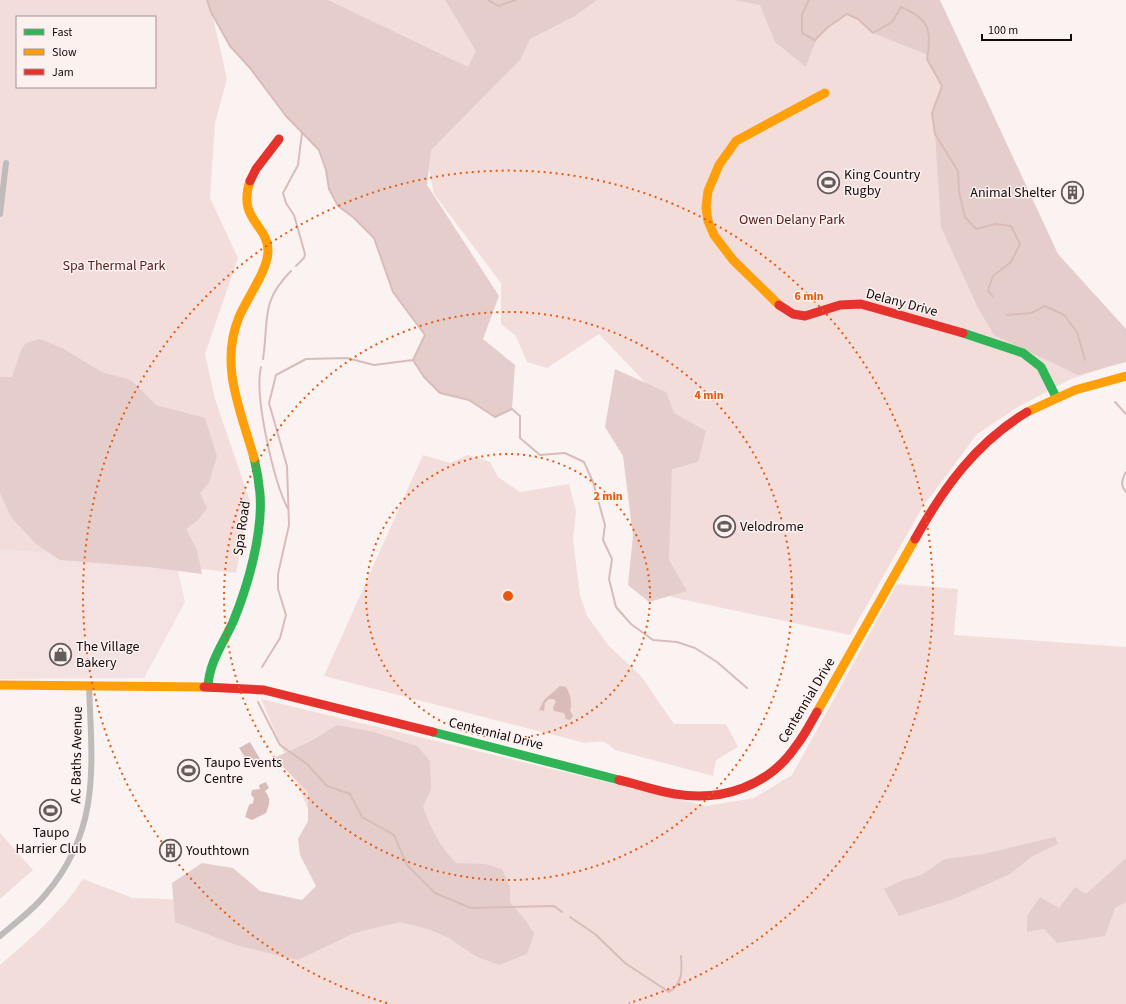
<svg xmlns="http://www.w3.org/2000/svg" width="1126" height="1004" font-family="'Source Sans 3',sans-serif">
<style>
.built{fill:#f3e2e1}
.green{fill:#f2dddb;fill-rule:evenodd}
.forest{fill:#e5cdcb}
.water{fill:#d9bcba}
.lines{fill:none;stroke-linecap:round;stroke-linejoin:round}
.stream{stroke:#d9bcba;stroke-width:2}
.street{stroke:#bebbba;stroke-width:6}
.fast{stroke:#30b455;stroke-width:9}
.slow{stroke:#ff9f0a;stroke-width:9}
.jam{stroke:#e5322d;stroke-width:9}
.ring{fill:none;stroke:#e8590c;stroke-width:2;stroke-dasharray:2 4}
.labels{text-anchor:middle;stroke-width:3;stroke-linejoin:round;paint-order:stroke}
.poi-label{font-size:14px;fill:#110b0a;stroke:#fdf1ef;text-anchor:start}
.park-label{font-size:14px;fill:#552321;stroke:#fdf1ef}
.street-label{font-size:14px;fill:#110b0a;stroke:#fdf1ef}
.centre{fill:#e8590c;stroke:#fdf1ef;stroke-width:2}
.ring-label{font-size:12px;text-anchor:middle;font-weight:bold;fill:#e8590c;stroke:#fdf1ef;stroke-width:3;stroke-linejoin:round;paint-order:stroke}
</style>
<rect width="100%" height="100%" fill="#faf3f2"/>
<path class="built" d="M 0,550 L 80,555 L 177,567 L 185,602 L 144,678 L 0,679 Z"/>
<path class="green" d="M 0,0 L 209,0 L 227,79 L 215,123 L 210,198 L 238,258 L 205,354 L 215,399 L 250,501 L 236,573 L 80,555 L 0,550 ZM 17,17 L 155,17 L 155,87 L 17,87 Z
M 323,0 L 932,0 L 1105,368 L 1071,379 L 1018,407 L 977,434 L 922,508 L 850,635 L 671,597 L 666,576 L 675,414 L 599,334 L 547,368 L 527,362 L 516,336 L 501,324 L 501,283 L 434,194 L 426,154 Z
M 423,455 L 450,463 L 468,455 L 490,462 L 498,477 L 520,492 L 569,484 L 576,511 L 573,540 L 580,595 L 587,616 L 609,646 L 641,676 L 674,724 L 726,724 L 738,747 L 716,760 L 713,776 L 615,750 C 604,739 600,741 585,743 L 324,676 Z
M 897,584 L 958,589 L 954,635 L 1126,647 L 1126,1004 L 0,1004 L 0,965 C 31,938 61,913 83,879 L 133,898 L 349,905 L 261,699 L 706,806 L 754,798 L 792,775 Z
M 0,833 L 33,870 L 0,899 Z"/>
<path class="forest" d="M 207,0 L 328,0 L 468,67 L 476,51 L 445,0 L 597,0 L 575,16 L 530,39 L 520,60 L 431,150 L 427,185 L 499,296 L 483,339 L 515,365 L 512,409 L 495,417 L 469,400 L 440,393 L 424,377 L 413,360 L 425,335 L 393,292 L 374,238 L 353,217 L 338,206 L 329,189 L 326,170 L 319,150 L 286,116 L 250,68 L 230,46 L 211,12 Z
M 734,0 L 940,0 L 1058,254 L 1126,329 L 1126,362 L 1078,375 L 994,335 L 978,308 L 941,227 L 935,134 L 932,113 L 942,86 L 927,59 L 928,55 L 873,33 L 858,19 L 847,14 C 819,32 817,35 806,67 L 775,42 L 760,5 Z
M 40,339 L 62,348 L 102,372 L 131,380 L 156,405 L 205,418 L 217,456 L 209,483 L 200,493 L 207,508 L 198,520 L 186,529 L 197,550 L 202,574 L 148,567 L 60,560 L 36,544 L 11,517 L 0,493 L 0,377 L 12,377 L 21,350 L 26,343 Z
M 615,369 L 666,392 L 674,413 L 706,431 L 698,462 L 672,469 L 669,560 L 687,591 L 649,602 L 628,585 L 633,536 L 623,456 L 605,427 Z
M 337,725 L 374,732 L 417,746 L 430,761 L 431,789 L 423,807 C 432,830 439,845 456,863 L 485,864 L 502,869 L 510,887 L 510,902 L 527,922 L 534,934 L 527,954 L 499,965 L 475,956 L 449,938 L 428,929 L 400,922 L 354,933 L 298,960 L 239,946 L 175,922 L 172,883 L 202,863 L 233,868 L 260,891 L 302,900 L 316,886 L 300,855 L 298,839 L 308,821 L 308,792 L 274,758 L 313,740 Z
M 1055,837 L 1058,844 L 1031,857 L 1010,874 L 954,899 L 899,916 L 884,889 L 903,880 L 921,875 L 945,859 L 984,854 Z
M 1126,858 L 1126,902 L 1115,908 L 1105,936 L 1057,943 L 1044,929 L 1027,932 L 1027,916 L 1040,897 L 1059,908 L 1075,887 L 1086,894 Z"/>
<path class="water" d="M 560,686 L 566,687 C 570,693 573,704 570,710 L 573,716 L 570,720 L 566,719 L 564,713 L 554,711 L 553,707 L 556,702 L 554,699 L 549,699 L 545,703 L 544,711 L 539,710 L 544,700 Z
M 250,742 L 260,759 L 250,765 L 239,748 Z
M 266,782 L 269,788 L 265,791 C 271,799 270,803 266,813 L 252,820 L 245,817 L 249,805 L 253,803 L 254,798 L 251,795 L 252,790 L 260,789 L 259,785 Z"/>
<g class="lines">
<path class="stream" d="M 207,0 L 211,12 L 230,46 L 250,68 L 286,116 L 319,150 L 326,170 L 329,189 L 338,206 L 353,217 L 374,238 L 393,292 L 425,335 L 413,360
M 488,0 L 498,6 L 516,0
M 809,0 L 802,14 L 802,33 L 815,40 L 828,27 L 847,14 L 858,19 L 873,33 L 892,22 L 901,7 C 930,19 932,31 927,59 L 942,86 L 932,113 L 935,134 L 958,171 L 959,192 L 965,217 L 976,229 L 996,224 L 1011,226 L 1020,244 L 1011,262 L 993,276 L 988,290 L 993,297
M 296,266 L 304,258 L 305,254 L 294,215 L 286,203 L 283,193 L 298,165 L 302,133
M 1007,315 L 1031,313 L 1045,306 L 1064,315 L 1077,332 L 1085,360
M 263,359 C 269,320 260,302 291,271
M 413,360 L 424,377 L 440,393 L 469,400 L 495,417 L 512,409 L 520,416 L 520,438 L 540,455 L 565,453 L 584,462 L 593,482 L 605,525 L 603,540 L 612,559 L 609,579 L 616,607 L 631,624 L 653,640 L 677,642 L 695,648 L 717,662 L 747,688
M 261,367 C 254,397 274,482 288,509
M 1115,402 L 1126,414
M 1126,472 C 1122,479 1120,485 1126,492
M 262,667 L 280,638 L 286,615 L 278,589 L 278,574 L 289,525 L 287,466 L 269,403 L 276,375 L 306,359 L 347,358 L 374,365 L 413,360
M 258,702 L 280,745 L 307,764 L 327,786 L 350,794 L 362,817 L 394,835 L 407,865 L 435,893 L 471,908 L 554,906 L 562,912
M 570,917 L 595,934 L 625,963 L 669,992 C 683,983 682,971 681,956"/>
<path class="street" d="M 0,214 L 6,163
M 0,936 C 15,923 32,911 45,895 C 101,830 92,766 89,686"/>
<path class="fast" d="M 963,333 L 1023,353 L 1041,367 L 1056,397
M 208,687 C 209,662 223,644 233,622 C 248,586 263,533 260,494 C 259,482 257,470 254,458
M 433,732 L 619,780"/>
<path class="slow" d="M 250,181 C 237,220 268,224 268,251 C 268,270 247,298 239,317 C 219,366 241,411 254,458
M 779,305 L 733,260 L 714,235 L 708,221 L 706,207 L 708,191 L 719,165 L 736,141 L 825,93
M 1027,412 L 1075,390 L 1126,376
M 0,685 L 204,687
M 817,712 L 915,539"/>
<path class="jam" d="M 250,181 L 256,169 L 279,139
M 779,305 L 793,314 L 805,316 L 840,305 L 861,304 L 963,333
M 915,539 C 944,487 976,443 1027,412
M 204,687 L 264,690 L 433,732
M 619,780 C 637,784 656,791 675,794 C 722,802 769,786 796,746 C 804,736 810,724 817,712"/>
</g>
<g class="ring">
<circle cx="508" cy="596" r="142"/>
<circle cx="508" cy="596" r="284"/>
<path d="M387 1003A425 425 0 1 1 629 1003"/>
</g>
<defs>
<symbol id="stadium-ring" viewBox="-11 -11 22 22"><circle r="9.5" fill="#fdf1ef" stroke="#635c5b" stroke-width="1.5"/><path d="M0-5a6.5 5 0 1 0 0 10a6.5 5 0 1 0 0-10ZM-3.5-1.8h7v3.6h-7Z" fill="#635c5b"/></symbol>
<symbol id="building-ring" viewBox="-11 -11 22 22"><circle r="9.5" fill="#fdf1ef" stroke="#635c5b" stroke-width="1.5"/><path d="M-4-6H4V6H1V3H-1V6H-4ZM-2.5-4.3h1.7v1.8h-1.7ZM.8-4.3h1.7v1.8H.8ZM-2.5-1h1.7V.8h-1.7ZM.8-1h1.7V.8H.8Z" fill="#635c5b"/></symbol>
<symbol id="shop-ring" viewBox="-11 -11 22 22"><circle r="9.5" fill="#fdf1ef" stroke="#635c5b" stroke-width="1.5"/><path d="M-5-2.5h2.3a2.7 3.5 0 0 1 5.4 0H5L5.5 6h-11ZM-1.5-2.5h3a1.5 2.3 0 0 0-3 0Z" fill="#635c5b"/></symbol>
</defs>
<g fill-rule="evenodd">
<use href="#stadium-ring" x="816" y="170" width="25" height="25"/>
<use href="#building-ring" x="1060" y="180" width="25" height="25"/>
<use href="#stadium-ring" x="712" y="514" width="25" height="25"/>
<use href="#shop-ring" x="48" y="642" width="25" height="25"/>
<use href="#stadium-ring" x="176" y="758" width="25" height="25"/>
<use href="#stadium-ring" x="38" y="798" width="25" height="25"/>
<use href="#building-ring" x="158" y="838" width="25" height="25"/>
</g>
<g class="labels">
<g class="poi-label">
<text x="844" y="179">King Country<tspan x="844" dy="16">Rugby</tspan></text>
<text x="1056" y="197" text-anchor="end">Animal Shelter</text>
<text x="740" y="531">Velodrome</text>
<text x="76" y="651">The Village<tspan x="76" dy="16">Bakery</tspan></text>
<text x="204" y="767">Taupo Events<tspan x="204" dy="16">Centre</tspan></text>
<text x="51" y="837" text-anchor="middle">Taupo<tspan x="51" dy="16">Harrier Club</tspan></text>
<text x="186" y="855">Youthtown</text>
</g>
<g class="park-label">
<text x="792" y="224">Owen Delany Park</text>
<text x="114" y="270">Spa Thermal Park</text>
</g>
<g class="street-label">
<text transform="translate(902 302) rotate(15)" y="5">Delany Drive</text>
<text transform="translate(241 528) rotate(-82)" y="5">Spa Road</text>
<text transform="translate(806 700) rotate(-59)" y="5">Centennial Drive</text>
<text transform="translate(496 733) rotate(14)" y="5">Centennial Drive</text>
<text transform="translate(76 755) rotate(-89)" y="5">AC Baths Avenue</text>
</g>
</g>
<circle cx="508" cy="596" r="6" class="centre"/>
<g class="ring-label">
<text x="809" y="300">6 min</text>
<text x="709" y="399">4 min</text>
<text x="608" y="500">2 min</text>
</g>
<rect x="16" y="16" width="140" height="72" fill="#fdf1ef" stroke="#9f9593"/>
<rect x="24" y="29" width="20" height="6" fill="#30b455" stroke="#9f9593"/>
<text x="52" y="36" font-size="12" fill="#110b0a">Fast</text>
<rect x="24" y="49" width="20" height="6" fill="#ff9f0a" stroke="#9f9593"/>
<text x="52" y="56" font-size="12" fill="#110b0a">Slow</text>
<rect x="24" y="69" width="20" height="6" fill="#e5322d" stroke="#9f9593"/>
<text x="52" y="76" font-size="12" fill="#110b0a">Jam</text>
<path d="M982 34v6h89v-6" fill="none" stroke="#110b0a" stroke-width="2"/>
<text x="988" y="34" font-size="12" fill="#110b0a" stroke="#fdf1ef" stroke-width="3" paint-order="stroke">100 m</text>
</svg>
